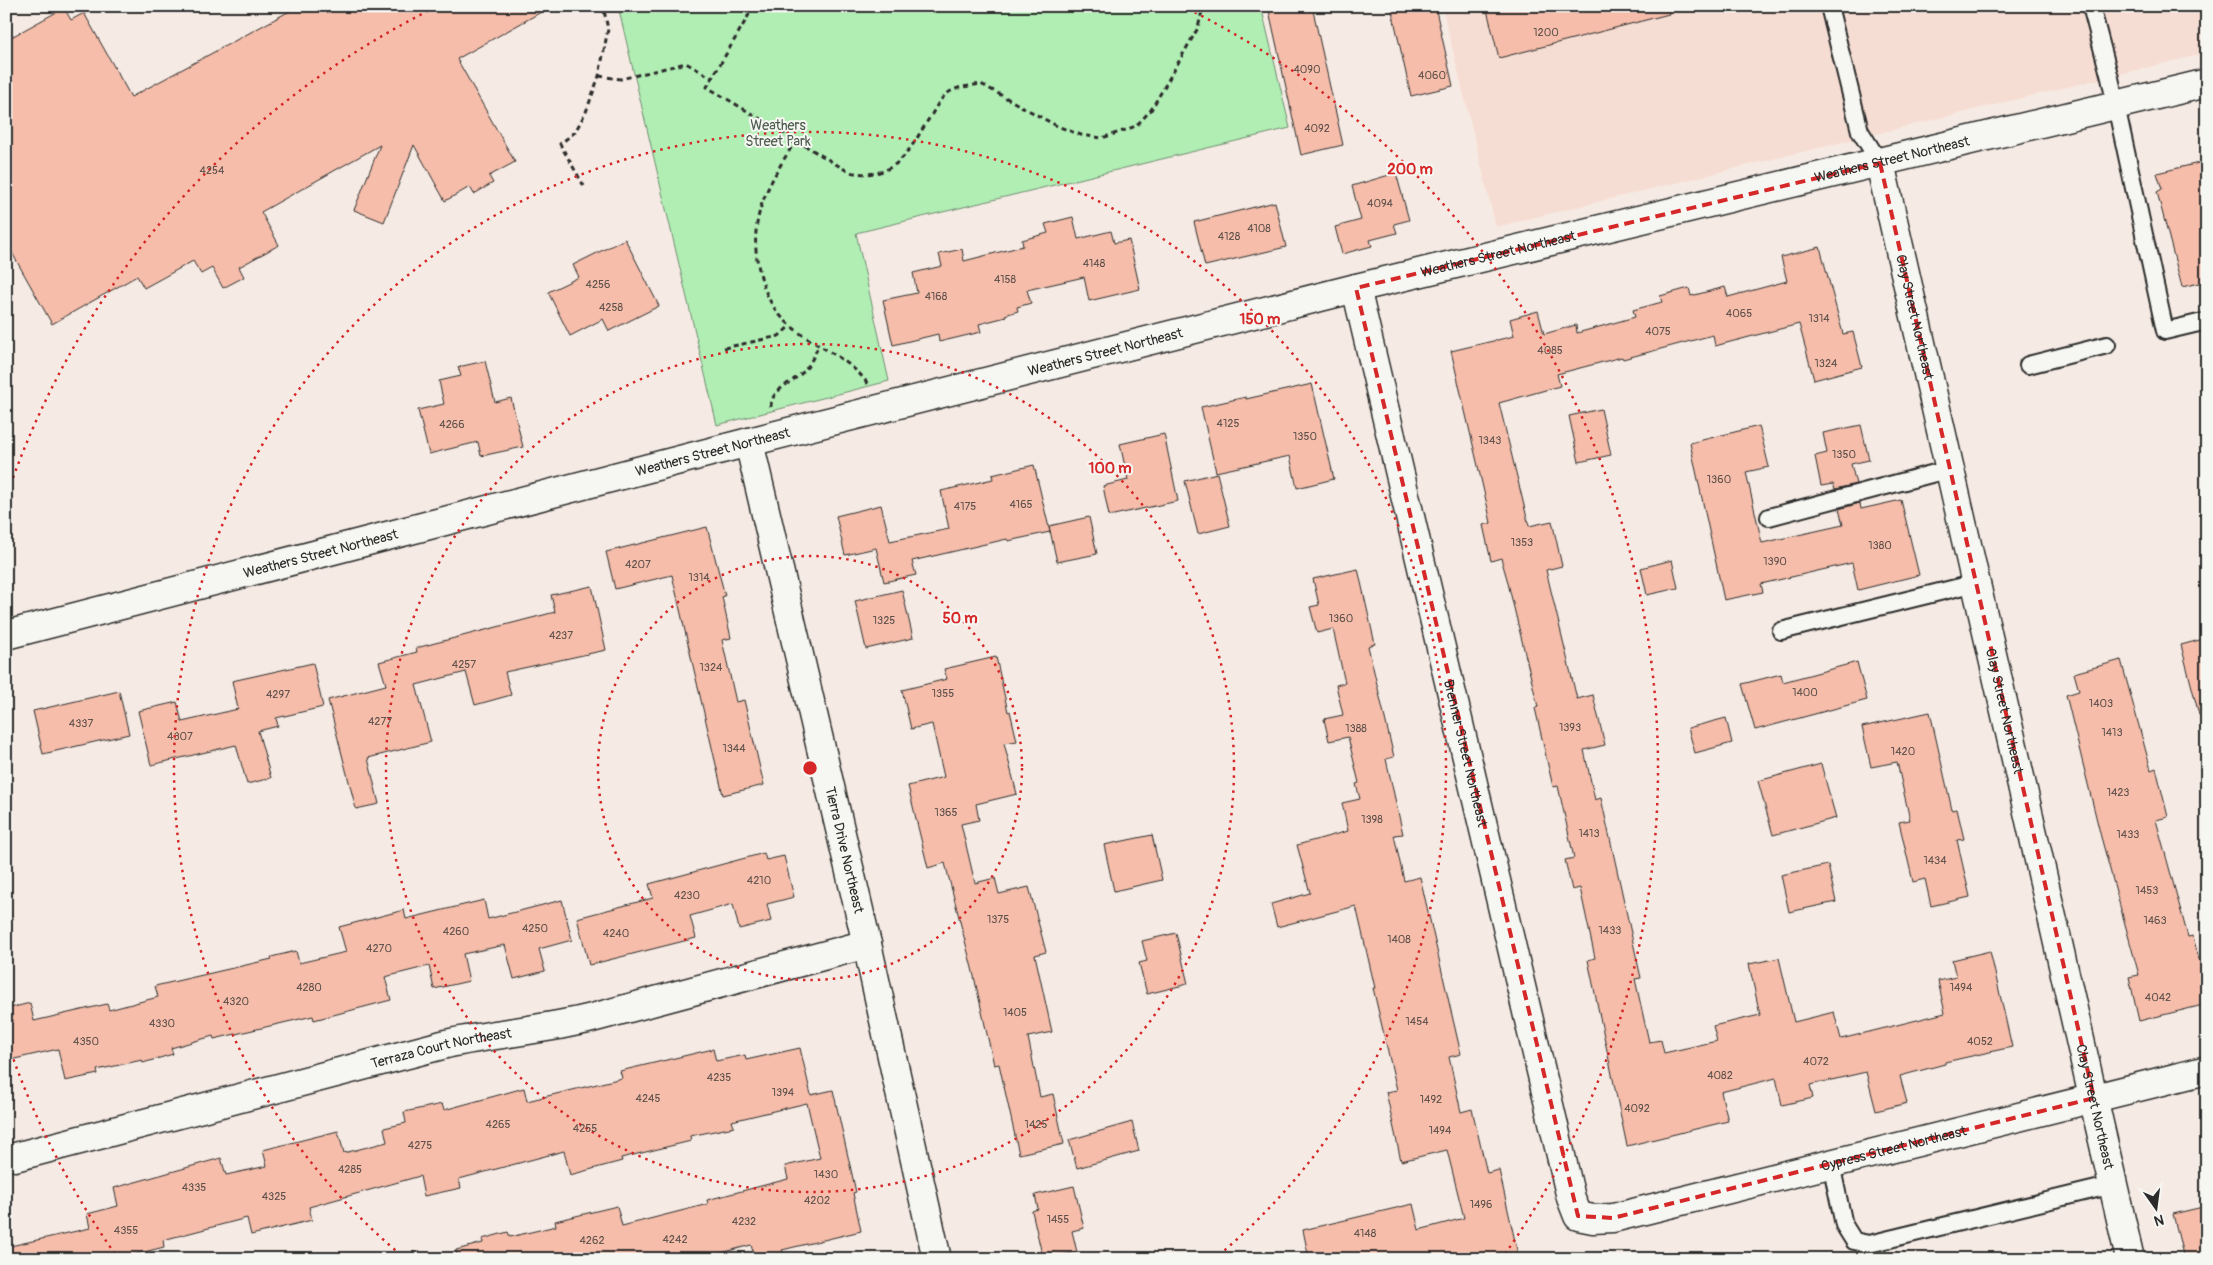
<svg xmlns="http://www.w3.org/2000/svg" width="2213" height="1265" font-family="Pangolin,sans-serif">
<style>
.built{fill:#f6ddd3}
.green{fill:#b1eeb4;stroke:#6e8c70}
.building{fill:#f5bdaa;stroke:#2b2b2b}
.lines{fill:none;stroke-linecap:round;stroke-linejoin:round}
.service-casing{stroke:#2b2b2b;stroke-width:20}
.minor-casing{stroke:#2b2b2b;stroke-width:31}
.path{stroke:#2b2b2b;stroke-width:3;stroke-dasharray:5 4;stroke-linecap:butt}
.service{stroke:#f6f6f2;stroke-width:16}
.minor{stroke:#f6f6f2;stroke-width:28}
.marked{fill:none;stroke:#d62828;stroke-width:4;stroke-dasharray:10 6;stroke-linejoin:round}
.ring{fill:none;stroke:#d62828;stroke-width:2.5;stroke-dasharray:2.5 5}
.labels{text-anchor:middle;stroke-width:4;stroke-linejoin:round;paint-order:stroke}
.number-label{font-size:11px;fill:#5e504b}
.park-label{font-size:14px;fill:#4c5c4d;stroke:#f6f6f2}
.street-label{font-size:14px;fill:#2b2b2b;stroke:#f6f6f2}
.centre{fill:#d62828;stroke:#f6f6f2;stroke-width:2.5}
.ring-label{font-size:15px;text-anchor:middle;font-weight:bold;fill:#d62828;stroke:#f6f6f2;stroke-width:4;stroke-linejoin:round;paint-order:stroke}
</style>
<rect width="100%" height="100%" fill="#f6ebe4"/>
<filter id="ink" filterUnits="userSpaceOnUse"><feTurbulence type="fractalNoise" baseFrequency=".02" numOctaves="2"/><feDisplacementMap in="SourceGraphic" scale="10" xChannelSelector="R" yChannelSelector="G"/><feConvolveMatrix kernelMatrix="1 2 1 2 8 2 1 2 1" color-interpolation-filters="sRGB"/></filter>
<g filter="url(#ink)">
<path class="built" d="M 1442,6 L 2207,6 L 2207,53 L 1496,227 Z"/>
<path class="green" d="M 618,6 L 1261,6 L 1290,128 L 856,233 L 889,381 L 717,425 Z"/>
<path class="building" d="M 299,6 L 552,6 L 457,59 L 515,162 L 489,176 L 493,183 L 474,194 L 470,187 L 445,201 L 414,145 L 384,222 L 354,210 L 380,145 L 261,212 L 279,245 L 239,267 L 244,277 L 223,288 L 212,268 L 201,274 L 193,261 L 144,288 L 137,276 L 52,324 L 6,242 L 6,40 L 64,8 L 71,20 L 84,13 L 131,97 Z
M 1268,6 L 1312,6 L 1343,145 L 1301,155 Z
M 1391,6 L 1435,6 L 1453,86 L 1411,96 Z
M 1486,6 L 1668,6 L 1669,14 L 1499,58 Z
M 2207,161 L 2207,281 L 2182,287 L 2157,192 L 2162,189 L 2157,173 Z
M 1396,173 L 1409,220 L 1394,224 L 1397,233 L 1370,240 L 1372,246 L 1342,254 L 1335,227 L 1361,220 L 1352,186 Z
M 1275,202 L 1286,247 L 1205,266 L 1194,222 Z
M 1073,217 L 1078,239 L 1111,231 L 1114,243 L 1129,240 L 1140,289 L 1089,301 L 1084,277 L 1027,290 L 1031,303 L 1017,307 L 1018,311 L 1005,315 L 1006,317 L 979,324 L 981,332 L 939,342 L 938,334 L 893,345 L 883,300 L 917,293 L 913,273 L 942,266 L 939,254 L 962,249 L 964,261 L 1023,246 L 1022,240 L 1048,233 L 1045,224 Z
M 625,239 L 659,306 L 609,331 L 603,319 L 570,336 L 548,292 L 579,277 L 573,265 Z
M 1820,247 L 1843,334 L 1853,332 L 1862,367 L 1814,380 L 1799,324 L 1715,346 L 1713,335 L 1623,359 L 1622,357 L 1557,374 L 1560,386 L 1499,403 L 1529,526 L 1552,521 L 1562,566 L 1546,570 L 1577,699 L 1593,695 L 1605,745 L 1584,750 L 1595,800 L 1601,798 L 1641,978 L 1635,979 L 1649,1042 L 1661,1040 L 1664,1053 L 1717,1041 L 1713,1026 L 1760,1015 L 1749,964 L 1779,958 L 1794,1022 L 1834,1012 L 1841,1039 L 1945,1013 L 1938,981 L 1956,977 L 1952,960 L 1990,951 L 2012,1047 L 1945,1062 L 1945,1064 L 1900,1076 L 1907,1103 L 1876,1111 L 1866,1072 L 1810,1085 L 1813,1098 L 1782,1105 L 1776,1078 L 1721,1092 L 1728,1121 L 1627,1146 L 1588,960 L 1595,958 L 1580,888 L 1572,890 L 1565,860 L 1574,858 L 1558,786 L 1553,787 L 1535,708 L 1538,707 L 1507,579 L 1501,558 L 1491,561 L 1483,525 L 1491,523 L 1488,509 L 1451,351 L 1514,336 L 1510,319 L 1538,311 L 1544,334 L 1576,325 L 1577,333 L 1635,317 L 1633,310 L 1662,302 L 1660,296 L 1689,288 L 1691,296 L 1725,287 L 1728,297 L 1787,281 L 1781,257 Z
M 485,361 L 495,402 L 511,398 L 523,447 L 481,456 L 478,442 L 429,454 L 418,410 L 444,404 L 439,381 L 461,376 L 458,367 Z
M 1312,384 L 1334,479 L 1297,488 L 1290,456 L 1216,472 L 1201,407 L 1246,397 L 1246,399 Z
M 1601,409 L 1611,455 L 1579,462 L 1569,416 Z
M 1861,425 L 1869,460 L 1851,464 L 1856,484 L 1835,489 L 1833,484 L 1821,486 L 1815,456 L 1827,453 L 1823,433 Z
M 1759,426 L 1769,467 L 1746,472 L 1762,543 L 1843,525 L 1839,509 L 1860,503 L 1861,509 L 1901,500 L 1919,575 L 1858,590 L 1852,563 L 1761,584 L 1763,592 L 1724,600 L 1690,443 Z
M 1164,434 L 1178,501 L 1109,516 L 1103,486 L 1128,480 L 1120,444 Z
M 1034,465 L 1050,532 L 1008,541 L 1007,539 L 912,561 L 916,575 L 884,582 L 876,548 L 845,555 L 836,516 L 881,505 L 890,541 L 949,529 L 941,491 L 993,479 L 992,475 Z
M 1217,473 L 1230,526 L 1198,534 L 1185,481 Z
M 1089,517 L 1097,554 L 1057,562 L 1049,526 Z
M 707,527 L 725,596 L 722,597 L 731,638 L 722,640 L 736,702 L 744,700 L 764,785 L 723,795 L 672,575 L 615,589 L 606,552 Z
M 1672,560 L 1678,588 L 1647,595 L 1641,568 Z
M 1358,569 L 1375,644 L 1368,646 L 1394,757 L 1386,759 L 1403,834 L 1394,835 L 1404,881 L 1420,877 L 1461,1054 L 1449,1057 L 1461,1112 L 1472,1109 L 1487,1173 L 1499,1170 L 1519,1259 L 1309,1259 L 1303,1230 L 1413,1204 L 1419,1230 L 1464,1218 L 1447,1150 L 1401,1161 L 1386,1092 L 1397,1090 L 1373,988 L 1375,988 L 1356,906 L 1277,927 L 1271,904 L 1310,893 L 1297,845 L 1348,831 L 1342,803 L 1360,799 L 1356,784 L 1359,783 L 1348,737 L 1329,741 L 1324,719 L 1343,715 L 1336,685 L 1345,683 L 1333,629 L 1317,633 L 1310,607 L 1319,605 L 1313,579 Z
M 592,586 L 606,650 L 505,672 L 511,695 L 475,705 L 466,672 L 416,685 L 431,742 L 368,758 L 379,804 L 356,809 L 328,700 L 386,685 L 379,662 L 417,652 L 416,648 L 555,612 L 551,595 Z
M 902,590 L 913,638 L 866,649 L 855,601 Z
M 2207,638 L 2207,714 L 2199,715 L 2181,645 Z
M 996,657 L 1008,712 L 1010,711 L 1017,741 L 1004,743 L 1017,794 L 976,804 L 979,820 L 961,824 L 975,883 L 995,878 L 999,894 L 1029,887 L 1046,952 L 1035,955 L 1052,1032 L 1028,1037 L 1040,1097 L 1053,1094 L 1064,1144 L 1019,1154 L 999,1064 L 994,1065 L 973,972 L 945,863 L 928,868 L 908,786 L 944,777 L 932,724 L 911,729 L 902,690 L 947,679 L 944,669 Z
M 2121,660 L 2151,770 L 2156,768 L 2168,817 L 2156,820 L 2188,937 L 2193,936 L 2199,960 L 2207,958 L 2207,1004 L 2139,1021 L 2129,977 L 2139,975 L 2101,837 L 2066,695 L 2079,691 L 2074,673 Z
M 1857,662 L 1867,700 L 1755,730 L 1742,684 L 1781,674 L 1783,682 Z
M 313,663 L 323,707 L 276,718 L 278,726 L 258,731 L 271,778 L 247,784 L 236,745 L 151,765 L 138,711 L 177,702 L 182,722 L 238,709 L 232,681 Z
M 119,691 L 129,734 L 43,754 L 33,711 Z
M 1930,712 L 1952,810 L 1957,809 L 1964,839 L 1957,840 L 1970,897 L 1931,906 L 1925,879 L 1913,882 L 1899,822 L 1910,820 L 1897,762 L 1871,767 L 1862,727 Z
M 1726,718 L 1732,743 L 1695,753 L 1688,728 Z
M 1821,764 L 1836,818 L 1773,835 L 1758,781 Z
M 1152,835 L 1162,880 L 1114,891 L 1104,845 Z
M 764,853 L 766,860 L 784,856 L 794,897 L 767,904 L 771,921 L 739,929 L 733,904 L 690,916 L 696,938 L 589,965 L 577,918 L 653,898 L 649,884 Z
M 1828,865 L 1836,902 L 1789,912 L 1781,875 Z
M 484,900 L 488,919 L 562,900 L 572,940 L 539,949 L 545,971 L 514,979 L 505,945 L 463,954 L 469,981 L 434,989 L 429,966 L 385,977 L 391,1000 L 314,1020 L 313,1016 L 214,1039 L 213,1036 L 171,1048 L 173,1054 L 143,1063 L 142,1060 L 97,1070 L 98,1074 L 65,1081 L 58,1049 L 6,1061 L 6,1009 L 30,1003 L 34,1021 L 107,1004 L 109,1010 L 158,997 L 155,986 L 272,959 L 271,957 L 296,951 L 299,963 L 346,952 L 339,927 L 404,910 L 406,919 Z
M 1176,933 L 1188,984 L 1147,994 L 1139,963 L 1147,961 L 1142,941 Z
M 800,1048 L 811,1095 L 833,1090 L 856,1192 L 853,1193 L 861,1231 L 782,1250 L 784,1255 L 770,1259 L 755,1259 L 751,1245 L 699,1259 L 457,1259 L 456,1250 L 483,1243 L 482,1239 L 508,1232 L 510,1237 L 556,1226 L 555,1221 L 617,1206 L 622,1226 L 708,1204 L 707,1200 L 788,1179 L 785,1166 L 820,1158 L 807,1103 L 732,1121 L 734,1127 L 690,1136 L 691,1141 L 621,1158 L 622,1161 L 570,1175 L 564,1151 L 459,1179 L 461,1188 L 424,1196 L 420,1176 L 309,1207 L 312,1220 L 251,1235 L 247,1218 L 163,1240 L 164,1247 L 117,1259 L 6,1259 L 6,1247 L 90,1228 L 87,1214 L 118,1206 L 114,1188 L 221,1158 L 226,1175 L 267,1166 L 263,1150 L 338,1131 L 344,1153 L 387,1142 L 384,1128 L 406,1123 L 404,1112 L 442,1104 L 444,1110 L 524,1088 L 527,1101 L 622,1078 L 620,1071 L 713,1049 L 716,1061 L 745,1055 L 746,1060 Z
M 1132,1122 L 1139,1151 L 1077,1168 L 1069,1140 Z
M 1074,1186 L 1084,1228 L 1072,1231 L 1077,1252 L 1043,1259 L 1032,1211 L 1038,1209 L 1035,1195 Z
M 2207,1206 L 2207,1259 L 2184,1259 L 2173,1214 Z"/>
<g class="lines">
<defs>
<path id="service" d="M 1829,6 L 1860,131 L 1880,163
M 2091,6 L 2110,78 L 2165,331 L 2207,321
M 2028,365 L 2107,345
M 1769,517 L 1950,469
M 1781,631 L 1976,583
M 1831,1164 L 1844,1225 L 1854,1241 L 1869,1244 L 2113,1185"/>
<g id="minor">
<path id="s1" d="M 1880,163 L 2130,1259"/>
<path id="s2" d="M 1356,288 L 1571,1198 L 1578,1216 L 1593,1219 L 1613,1218 L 2207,1070"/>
<path id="s3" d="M 749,442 L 867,944 L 937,1259"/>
<path id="s4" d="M 6,635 L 749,442 L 1356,288 L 2207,83"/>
<path id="s5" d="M 15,1157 L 446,1044 C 495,1033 544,1030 592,1018 L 867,944"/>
</g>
</defs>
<use href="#service" class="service-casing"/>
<use href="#minor" class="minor-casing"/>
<path class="path" d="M 754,6 L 707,87 L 849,172 C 898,182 909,149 932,114 C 937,105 942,96 951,91 C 960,86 972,86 981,84 L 1057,126 L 1081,135 L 1102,138 L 1120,132 L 1136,126 L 1151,110 L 1198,28 L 1202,11 L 1201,6
M 599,76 L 621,79 L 686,63 L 712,78
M 796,140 C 767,186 745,221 761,277 C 766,296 774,312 790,325 C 814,347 848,356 868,384
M 584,186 L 560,144 L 575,132 L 586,112 L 599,76 L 608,29 L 603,6
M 724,348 L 779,336 L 790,326
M 771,407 C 770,389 795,382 805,370 C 811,363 815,353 819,345"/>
<use href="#service" class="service"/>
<use href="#minor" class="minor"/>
</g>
</g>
<path class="marked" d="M 1880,163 L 2094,1098 L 1613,1218 L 1578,1216 L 1356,288 Z"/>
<g class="ring">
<circle cx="810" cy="768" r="212"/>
<circle cx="810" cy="768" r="424"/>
<path d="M401 1255A636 636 0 1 1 1219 1255"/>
<path d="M115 1254A848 848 0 0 1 8 1044M8 492A848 848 0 0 1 432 9M1188 9A848 848 0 0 1 1505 1254"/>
</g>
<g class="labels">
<g class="number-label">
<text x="1546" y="36">1200</text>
<text x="1307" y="73">4090</text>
<text x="1432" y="79">4060</text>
<text x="1317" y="132">4092</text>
<text x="212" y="174">4254</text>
<text x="1380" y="207">4094</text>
<text x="1259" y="232">4108</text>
<text x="1229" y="240">4128</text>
<text x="1094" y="267">4148</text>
<text x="1005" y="283">4158</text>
<text x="598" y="288">4256</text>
<text x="936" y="300">4168</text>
<text x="611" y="311">4258</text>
<text x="1739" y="317">4065</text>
<text x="1819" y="322">1314</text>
<text x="1658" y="335">4075</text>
<text x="1550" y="354">4085</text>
<text x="1826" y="367">1324</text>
<text x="1228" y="427">4125</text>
<text x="452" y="428">4266</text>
<text x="1305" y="440">1350</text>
<text x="1490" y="444">1343</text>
<text x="1844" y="458">1350</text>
<text x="1719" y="483">1360</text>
<text x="1021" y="508">4165</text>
<text x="965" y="510">4175</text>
<text x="1522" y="546">1353</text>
<text x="1880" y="549">1380</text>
<text x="1775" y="565">1390</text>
<text x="638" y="568">4207</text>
<text x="699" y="581">1314</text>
<text x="1341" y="622">1360</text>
<text x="884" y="624">1325</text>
<text x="561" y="639">4237</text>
<text x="464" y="668">4257</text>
<text x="711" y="671">1324</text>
<text x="1805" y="696">1400</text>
<text x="943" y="697">1355</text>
<text x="278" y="698">4297</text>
<text x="2101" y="707">1403</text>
<text x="380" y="725">4277</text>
<text x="81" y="727">4337</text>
<text x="1570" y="731">1393</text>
<text x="1356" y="732">1388</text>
<text x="2112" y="736">1413</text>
<text x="180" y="740">4307</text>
<text x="734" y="752">1344</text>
<text x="1903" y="755">1420</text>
<text x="2118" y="796">1423</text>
<text x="946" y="816">1365</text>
<text x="1372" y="823">1398</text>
<text x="1589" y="837">1413</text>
<text x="2128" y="838">1433</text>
<text x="1935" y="864">1434</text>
<text x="759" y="884">4210</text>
<text x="2147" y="894">1453</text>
<text x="687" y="899">4230</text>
<text x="998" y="923">1375</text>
<text x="2155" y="924">1463</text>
<text x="535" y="932">4250</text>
<text x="1610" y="934">1433</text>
<text x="456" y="935">4260</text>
<text x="616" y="937">4240</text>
<text x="1399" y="943">1408</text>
<text x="379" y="952">4270</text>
<text x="309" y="991">4280</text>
<text x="1961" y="991">1494</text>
<text x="2158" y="1001">4042</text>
<text x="236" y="1005">4320</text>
<text x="1015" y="1016">1405</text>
<text x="1417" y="1025">1454</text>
<text x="162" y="1027">4330</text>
<text x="86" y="1045">4350</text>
<text x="1980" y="1045">4052</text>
<text x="1816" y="1065">4072</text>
<text x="1720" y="1079">4082</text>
<text x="719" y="1081">4235</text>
<text x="783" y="1096">1394</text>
<text x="648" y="1102">4245</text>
<text x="1431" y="1103">1492</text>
<text x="1637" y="1112">4092</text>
<text x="498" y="1128">4265</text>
<text x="1036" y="1128">1425</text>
<text x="585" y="1132">4255</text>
<text x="1440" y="1134">1494</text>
<text x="420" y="1149">4275</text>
<text x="350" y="1173">4285</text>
<text x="826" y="1178">1430</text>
<text x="194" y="1191">4335</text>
<text x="274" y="1200">4325</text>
<text x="817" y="1204">4202</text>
<text x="1481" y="1208">1496</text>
<text x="1058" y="1223">1455</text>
<text x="744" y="1225">4232</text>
<text x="126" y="1234">4355</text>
<text x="1365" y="1237">4148</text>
<text x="675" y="1243">4242</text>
<text x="592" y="1244">4262</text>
</g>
<g class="park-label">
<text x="778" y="130">Weathers<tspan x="778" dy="16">Street Park</tspan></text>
</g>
<g class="street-label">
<text dy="5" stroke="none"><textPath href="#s4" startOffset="1945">Weathers Street Northeast</textPath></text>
<text dy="5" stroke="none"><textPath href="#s4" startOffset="1540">Weathers Street Northeast</textPath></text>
<text dy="5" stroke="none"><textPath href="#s1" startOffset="158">Clay Street Northeast</textPath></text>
<text dy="5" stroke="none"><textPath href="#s4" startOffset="1135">Weathers Street Northeast</textPath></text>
<text dy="5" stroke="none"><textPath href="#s4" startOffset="730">Weathers Street Northeast</textPath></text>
<text dy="5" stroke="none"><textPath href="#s4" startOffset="325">Weathers Street Northeast</textPath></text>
<text dy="5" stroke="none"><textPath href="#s1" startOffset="562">Clay Street Northeast</textPath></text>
<text dy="5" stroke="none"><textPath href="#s2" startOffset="478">Brenner Street Northeast</textPath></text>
<text dy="5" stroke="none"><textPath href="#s3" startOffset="419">Tierra Drive Northeast</textPath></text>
<text dy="5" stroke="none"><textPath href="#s5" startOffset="440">Terraza Court Northeast</textPath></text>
<text dy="5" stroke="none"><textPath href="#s1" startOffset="968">Clay Street Northeast</textPath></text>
<text dy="5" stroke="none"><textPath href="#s2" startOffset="1279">Cypress Street Northeast</textPath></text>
</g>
</g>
<circle cx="810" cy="768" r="8" class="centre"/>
<g class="ring-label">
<text x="1410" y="174">200 m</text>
<text x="1260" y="324">150 m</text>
<text x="1110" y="473">100 m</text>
<text x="960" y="623">50 m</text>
</g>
<rect width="2213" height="1265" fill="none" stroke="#f6f6f2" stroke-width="25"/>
<rect x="12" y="12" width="2188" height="1240" fill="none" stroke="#2b2b2b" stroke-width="2" filter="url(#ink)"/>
<g transform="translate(2156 1208) rotate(166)" stroke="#f6f6f2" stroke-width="4" paint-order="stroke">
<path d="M0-4L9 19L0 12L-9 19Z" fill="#2b2b2b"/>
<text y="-8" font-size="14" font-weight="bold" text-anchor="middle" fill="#2b2b2b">N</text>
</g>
</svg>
